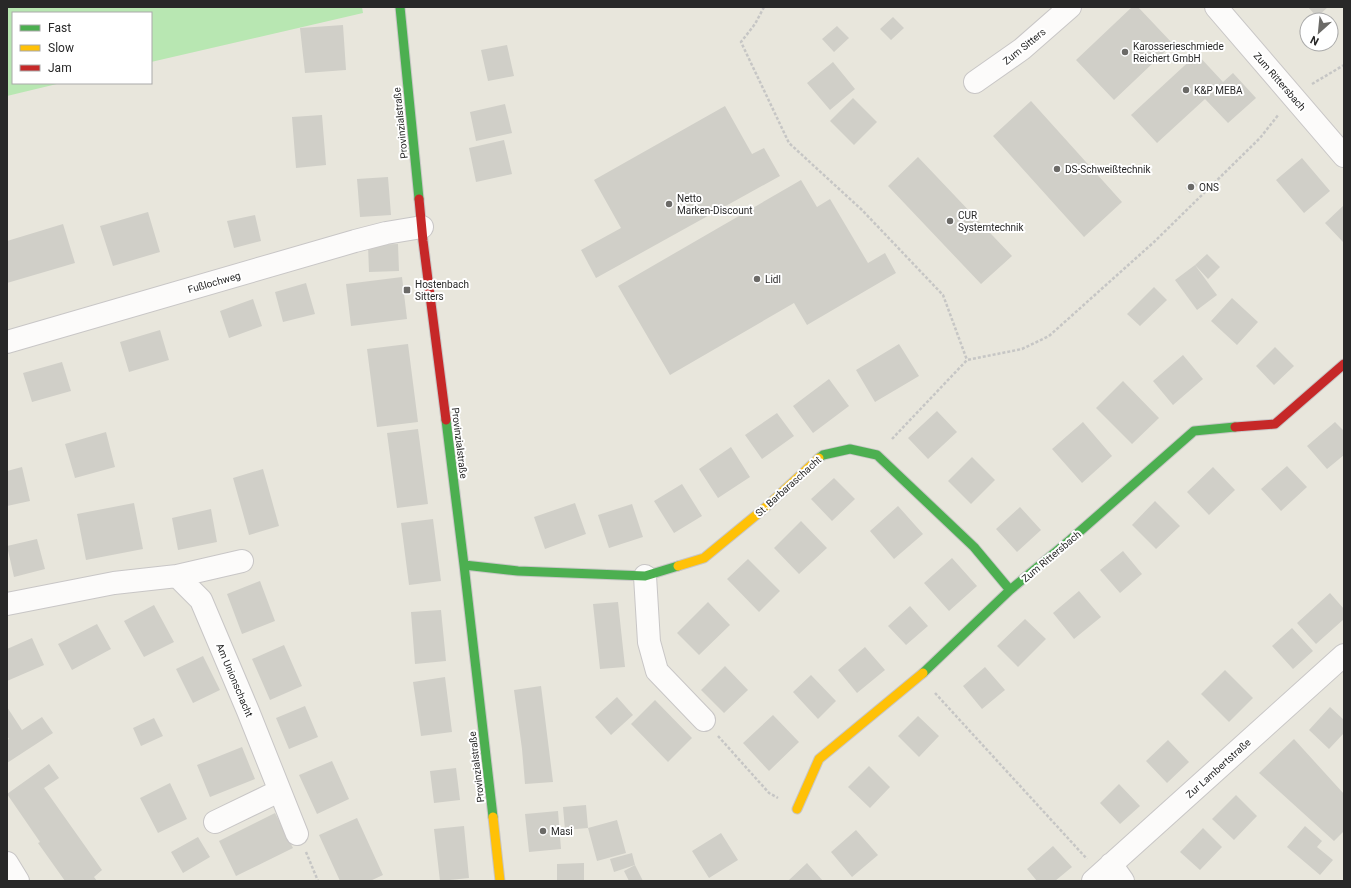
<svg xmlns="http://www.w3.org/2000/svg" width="1351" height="888" font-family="Roboto,sans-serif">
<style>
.green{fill:#b8e7b2}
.building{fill:#d0cfc8}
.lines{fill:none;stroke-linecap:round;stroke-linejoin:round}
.street-casing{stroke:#c8c6c6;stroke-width:24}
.fast-casing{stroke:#c8c6c6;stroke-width:11}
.slow-casing{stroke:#c8c6c6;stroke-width:11}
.jam-casing{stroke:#c8c6c6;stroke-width:11}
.path{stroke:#c6c6c5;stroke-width:2.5;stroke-dasharray:3 2;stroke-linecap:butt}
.street{stroke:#fcfbfa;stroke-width:22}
.fast{stroke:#4caf50;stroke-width:9}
.slow{stroke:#ffc107;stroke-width:9}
.jam{stroke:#c62828;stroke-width:9}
.poi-dot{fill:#6b6a67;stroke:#fff;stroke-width:1.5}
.labels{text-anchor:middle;stroke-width:4;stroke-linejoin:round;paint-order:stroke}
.street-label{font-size:10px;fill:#282828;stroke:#fff}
.poi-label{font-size:10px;fill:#282828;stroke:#fff;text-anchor:start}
</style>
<rect width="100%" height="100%" fill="#e8e6dc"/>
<path class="green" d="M 7,7 L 362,7 L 363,13 L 151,62 L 151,13 L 13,13 L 13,83 L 61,83 L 7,96 Z"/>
<path class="building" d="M 1132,7 L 1138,7 L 1173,44 L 1114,100 L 1076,60 Z
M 1308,7 L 1328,7 L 1317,17 Z
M 893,17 L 904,28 L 891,40 L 880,29 Z
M 343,25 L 346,70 L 305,73 L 300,28 Z
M 837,26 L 849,38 L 834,52 L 822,39 Z
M 507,45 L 514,76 L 488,81 L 481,50 Z
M 1197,54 L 1223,82 L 1233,73 L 1256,98 L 1228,123 L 1205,99 L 1157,143 L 1131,115 Z
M 833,62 L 855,89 L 830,110 L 807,83 Z
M 853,98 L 877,122 L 854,145 L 830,121 Z
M 1031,101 L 1122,202 L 1084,237 L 993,136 Z
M 505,104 L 512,133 L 476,141 L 470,112 Z
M 725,106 L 752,154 L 764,148 L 780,176 L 596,278 L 581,250 L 621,228 L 594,180 Z
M 322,115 L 326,165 L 296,168 L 292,117 Z
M 504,140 L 512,174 L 476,182 L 469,148 Z
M 918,157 L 1012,256 L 981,284 L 888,186 Z
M 1302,158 L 1330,191 L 1304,213 L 1276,180 Z
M 388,177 L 391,215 L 360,217 L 357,179 Z
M 801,180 L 817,207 L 830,199 L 868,263 L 885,253 L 896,273 L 807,325 L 794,303 L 670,375 L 618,286 Z
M 1193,181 L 1198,185 L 1190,193 L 1185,188 Z
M 1344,205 L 1344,242 L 1343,242 L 1325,223 Z
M 148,212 L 160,252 L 113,266 L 100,226 Z
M 255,215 L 261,241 L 234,248 L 227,221 Z
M 63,224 L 75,263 L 7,283 L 7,241 Z
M 398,244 L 399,271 L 369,272 L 368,245 Z
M 1207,254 L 1220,267 L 1208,279 L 1195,265 Z
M 1195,265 L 1217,295 L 1197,310 L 1175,280 Z
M 402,277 L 407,319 L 351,326 L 346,284 Z
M 306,283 L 315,314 L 283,322 L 275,292 Z
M 1154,287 L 1167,300 L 1140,326 L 1127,314 Z
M 1232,298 L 1258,322 L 1237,345 L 1211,321 Z
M 253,299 L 262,326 L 229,338 L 220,311 Z
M 160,330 L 169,360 L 129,372 L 120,342 Z
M 408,344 L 418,422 L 377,427 L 367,349 Z
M 899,344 L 919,376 L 875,402 L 856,370 Z
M 1275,347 L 1294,366 L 1274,385 L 1256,366 Z
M 1183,355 L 1203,379 L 1173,405 L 1153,381 Z
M 62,362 L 71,391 L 32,402 L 23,373 Z
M 829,379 L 849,406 L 813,433 L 793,406 Z
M 1123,381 L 1159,418 L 1132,444 L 1096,408 Z
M 937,411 L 957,432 L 928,459 L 908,438 Z
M 777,413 L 794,436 L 762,459 L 745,435 Z
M 1083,422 L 1112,456 L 1082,483 L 1052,449 Z
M 1335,422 L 1344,431 L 1344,455 L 1327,469 L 1307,446 Z
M 418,429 L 428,504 L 397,508 L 387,433 Z
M 106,432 L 115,467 L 75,478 L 65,444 Z
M 731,447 L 750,477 L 718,498 L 699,469 Z
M 972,457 L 995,480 L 971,504 L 948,481 Z
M 1287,466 L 1307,487 L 1281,511 L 1261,489 Z
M 22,467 L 30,501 L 7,506 L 7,471 Z
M 1213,467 L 1235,490 L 1209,515 L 1187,492 Z
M 263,469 L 279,526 L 249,535 L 233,478 Z
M 834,478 L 855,499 L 832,521 L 811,499 Z
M 682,484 L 702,516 L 674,533 L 654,501 Z
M 1155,501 L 1180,526 L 1156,549 L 1132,525 Z
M 134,503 L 143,549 L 86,560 L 77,514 Z
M 575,503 L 586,534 L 545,549 L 534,517 Z
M 632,504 L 643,537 L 609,548 L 598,515 Z
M 898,506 L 923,534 L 894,559 L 870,531 Z
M 1020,507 L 1041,530 L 1017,552 L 996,529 Z
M 211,509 L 217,542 L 178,550 L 172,518 Z
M 433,519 L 441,581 L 409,585 L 401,523 Z
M 801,521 L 827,548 L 799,574 L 774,548 Z
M 37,539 L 45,569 L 14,577 L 7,546 Z
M 1123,551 L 1142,574 L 1120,593 L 1100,570 Z
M 952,558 L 977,586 L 949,611 L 924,583 Z
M 748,559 L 780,591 L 759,612 L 727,579 Z
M 260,581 L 275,621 L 242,634 L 227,594 Z
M 1079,591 L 1101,617 L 1074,639 L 1053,613 Z
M 1330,593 L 1344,609 L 1344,619 L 1316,644 L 1297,623 Z
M 618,602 L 625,667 L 600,669 L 593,604 Z
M 708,602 L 730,625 L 699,655 L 677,633 Z
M 154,605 L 174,642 L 144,657 L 124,621 Z
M 910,606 L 928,626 L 906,645 L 888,626 Z
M 441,610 L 446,661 L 415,664 L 411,612 Z
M 1025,619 L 1046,639 L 1018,667 L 997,646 Z
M 97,624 L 111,649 L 72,670 L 58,644 Z
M 1292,628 L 1313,651 L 1293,669 L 1272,646 Z
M 32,638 L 44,665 L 7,681 L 7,649 Z
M 284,645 L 302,686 L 270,700 L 252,659 Z
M 865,647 L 885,670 L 857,693 L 838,670 Z
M 203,656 L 220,690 L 193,703 L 176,669 Z
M 725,666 L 748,690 L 724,713 L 701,690 Z
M 985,667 L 1005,690 L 982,709 L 963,686 Z
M 1225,670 L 1253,698 L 1229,722 L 1201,694 Z
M 811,675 L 836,701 L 818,719 L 793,692 Z
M 445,677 L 452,732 L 421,736 L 413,682 Z
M 541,686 L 553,782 L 525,784 L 522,749 L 514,690 Z
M 617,697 L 633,715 L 611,735 L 595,717 Z
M 655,700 L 692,738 L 668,762 L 631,724 Z
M 305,706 L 318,737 L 289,749 L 276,718 Z
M 7,707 L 22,730 L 42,717 L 53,733 L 7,763 L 7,740 L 9,739 L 7,736 Z
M 1330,707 L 1344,720 L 1344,733 L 1329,749 L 1309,730 Z
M 773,715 L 799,742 L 769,771 L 743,743 Z
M 918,716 L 939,736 L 919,757 L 898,736 Z
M 154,718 L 163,736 L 141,746 L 133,728 Z
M 1294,739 L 1344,794 L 1344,831 L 1334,841 L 1259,773 Z
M 1168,740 L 1189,762 L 1167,783 L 1146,761 Z
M 242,747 L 255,779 L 210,797 L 197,765 Z
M 332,761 L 349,799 L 317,814 L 299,775 Z
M 49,764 L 59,778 L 44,788 L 102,870 L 94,877 L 97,881 L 65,881 L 38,843 L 40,842 L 7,794 Z
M 869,766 L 890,787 L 870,808 L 848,787 Z
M 456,768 L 460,800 L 434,803 L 430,771 Z
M 170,783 L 187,819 L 158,833 L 140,798 Z
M 1119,784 L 1140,806 L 1120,824 L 1100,803 Z
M 1236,795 L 1257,816 L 1234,840 L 1212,819 Z
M 586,805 L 588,828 L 617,820 L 626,853 L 597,861 L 588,828 L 565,830 L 563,807 Z
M 558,811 L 561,849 L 529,852 L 525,814 Z
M 275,813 L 293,848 L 236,876 L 219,841 Z
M 357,818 L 383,875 L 370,881 L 340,881 L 319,835 Z
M 464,826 L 469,878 L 440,881 L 434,829 Z
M 1305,826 L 1322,841 L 1317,847 L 1333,860 L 1320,875 L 1287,847 Z
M 1203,828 L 1222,847 L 1200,870 L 1180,852 Z
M 856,830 L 878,855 L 852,877 L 831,852 Z
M 721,833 L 738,860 L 709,878 L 692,851 Z
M 198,837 L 210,857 L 183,873 L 171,852 Z
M 1053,846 L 1072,867 L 1055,881 L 1037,881 L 1027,869 Z
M 632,853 L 635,865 L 614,872 L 610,859 Z
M 584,863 L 584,881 L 557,881 L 557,864 Z
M 807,863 L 823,881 L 788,881 Z
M 635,865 L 643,881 L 629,881 L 624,871 Z"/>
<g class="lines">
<defs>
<path id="street" d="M 1216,7 L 1344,156
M 975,82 L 1022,49 L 1070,7
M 7,342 L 355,241 L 386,233 L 422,227
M 177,576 L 242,561
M 645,576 L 649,642 L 657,671 L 704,720
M 7,604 L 114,583 L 177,576 L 201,600 L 248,711 L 297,834
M 215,822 L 279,791
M 7,863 L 18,881
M 1111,864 L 1123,881
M 1093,881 L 1344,655"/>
<path id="fast" d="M 400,7 L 419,199
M 446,420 L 464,565 L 493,817
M 819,458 L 823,455 L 850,449 L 877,455 L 974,547 L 1010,590
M 464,565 L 518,571 L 645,576 L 678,566
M 923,673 L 1010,590 L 1070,540 L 1194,431 L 1235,427"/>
<path id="slow" d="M 678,566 L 704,558 L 766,507 L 819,458
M 797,809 L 819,759 L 923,673
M 493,817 L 500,881"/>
<path id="jam" d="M 419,199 L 423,241 L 446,420
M 1235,427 L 1275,424 L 1344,364"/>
</defs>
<use href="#street" class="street-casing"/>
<use href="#fast" class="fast-casing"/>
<use href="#slow" class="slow-casing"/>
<use href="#jam" class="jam-casing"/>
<path class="path" d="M 764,7 L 755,24 L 741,42 L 789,143 L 862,210 L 943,295 L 967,360
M 1312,84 L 1344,65
M 892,439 L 967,360 L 1022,349 L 1049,336 L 1154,242 L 1260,138 L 1279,114
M 935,693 L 1087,859
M 718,736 L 769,793 L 778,798
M 306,852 L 318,881"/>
<use href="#street" class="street"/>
<use href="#fast" class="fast"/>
<use href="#slow" class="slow"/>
<use href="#jam" class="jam"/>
</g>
<g class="poi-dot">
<circle cx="1125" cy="52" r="4"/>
<circle cx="1186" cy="90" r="4"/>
<circle cx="1057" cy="169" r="4"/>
<circle cx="1191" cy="187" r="4"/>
<circle cx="669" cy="204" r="4"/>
<circle cx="950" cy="221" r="4"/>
<circle cx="757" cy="279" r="4"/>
<rect x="403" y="286" width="8" height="8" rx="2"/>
<circle cx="543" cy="831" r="4"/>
</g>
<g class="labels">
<g class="street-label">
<text transform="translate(1024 46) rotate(-39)" y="4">Zum Sitters</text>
<text transform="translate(1280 81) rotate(49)" y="4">Zum Rittersbach</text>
<text transform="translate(400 123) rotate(-96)" y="4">Provinzialstraße</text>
<text transform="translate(214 282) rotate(-16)" y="4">Fußlochweg</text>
<text transform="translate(460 443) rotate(83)" y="4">Provinzialstraße</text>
<text transform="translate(788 486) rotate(-42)" y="4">St. Barbaraschacht</text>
<text transform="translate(1051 556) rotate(-40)" y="4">Zum Rittersbach</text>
<text transform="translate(235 680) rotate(67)" y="4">Am Unionschacht</text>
<text transform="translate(476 767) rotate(-97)" y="4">Provinzialstraße</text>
<text transform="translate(1218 768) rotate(-42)" y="4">Zur Lambertstraße</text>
</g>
<g class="poi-label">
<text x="1133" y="50">Karosserieschmiede<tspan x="1133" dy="12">Reichert GmbH</tspan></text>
<text x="1194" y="94">K&amp;P MEBA</text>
<text x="1065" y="173">DS-Schweißtechnik</text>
<text x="1199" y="191">ONS</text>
<text x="677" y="202">Netto<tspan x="677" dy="12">Marken-Discount</tspan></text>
<text x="958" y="219">CUR<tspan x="958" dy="12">Systemtechnik</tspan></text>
<text x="765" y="283">Lidl</text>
<text x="415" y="288">Hostenbach<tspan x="415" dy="12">Sitters</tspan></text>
<text x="551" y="835">Masi</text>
</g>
</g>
<rect width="1351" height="888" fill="none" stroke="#282828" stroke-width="16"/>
<rect x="12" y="12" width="140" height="72" fill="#ffffff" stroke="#a9a9a9"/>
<rect x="20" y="25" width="20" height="6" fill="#4caf50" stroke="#a9a9a9"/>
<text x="48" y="32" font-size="12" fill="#282828">Fast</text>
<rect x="20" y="45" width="20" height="6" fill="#ffc107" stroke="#a9a9a9"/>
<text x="48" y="52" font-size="12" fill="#282828">Slow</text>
<rect x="20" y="65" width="20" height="6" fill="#c62828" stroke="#a9a9a9"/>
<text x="48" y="72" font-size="12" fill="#282828">Jam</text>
<g transform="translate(1319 32) rotate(207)"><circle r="19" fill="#ffffff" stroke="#a9a9a9"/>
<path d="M0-3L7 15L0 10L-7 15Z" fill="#6b6a67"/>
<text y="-6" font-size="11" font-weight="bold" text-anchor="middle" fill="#282828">N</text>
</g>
</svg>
